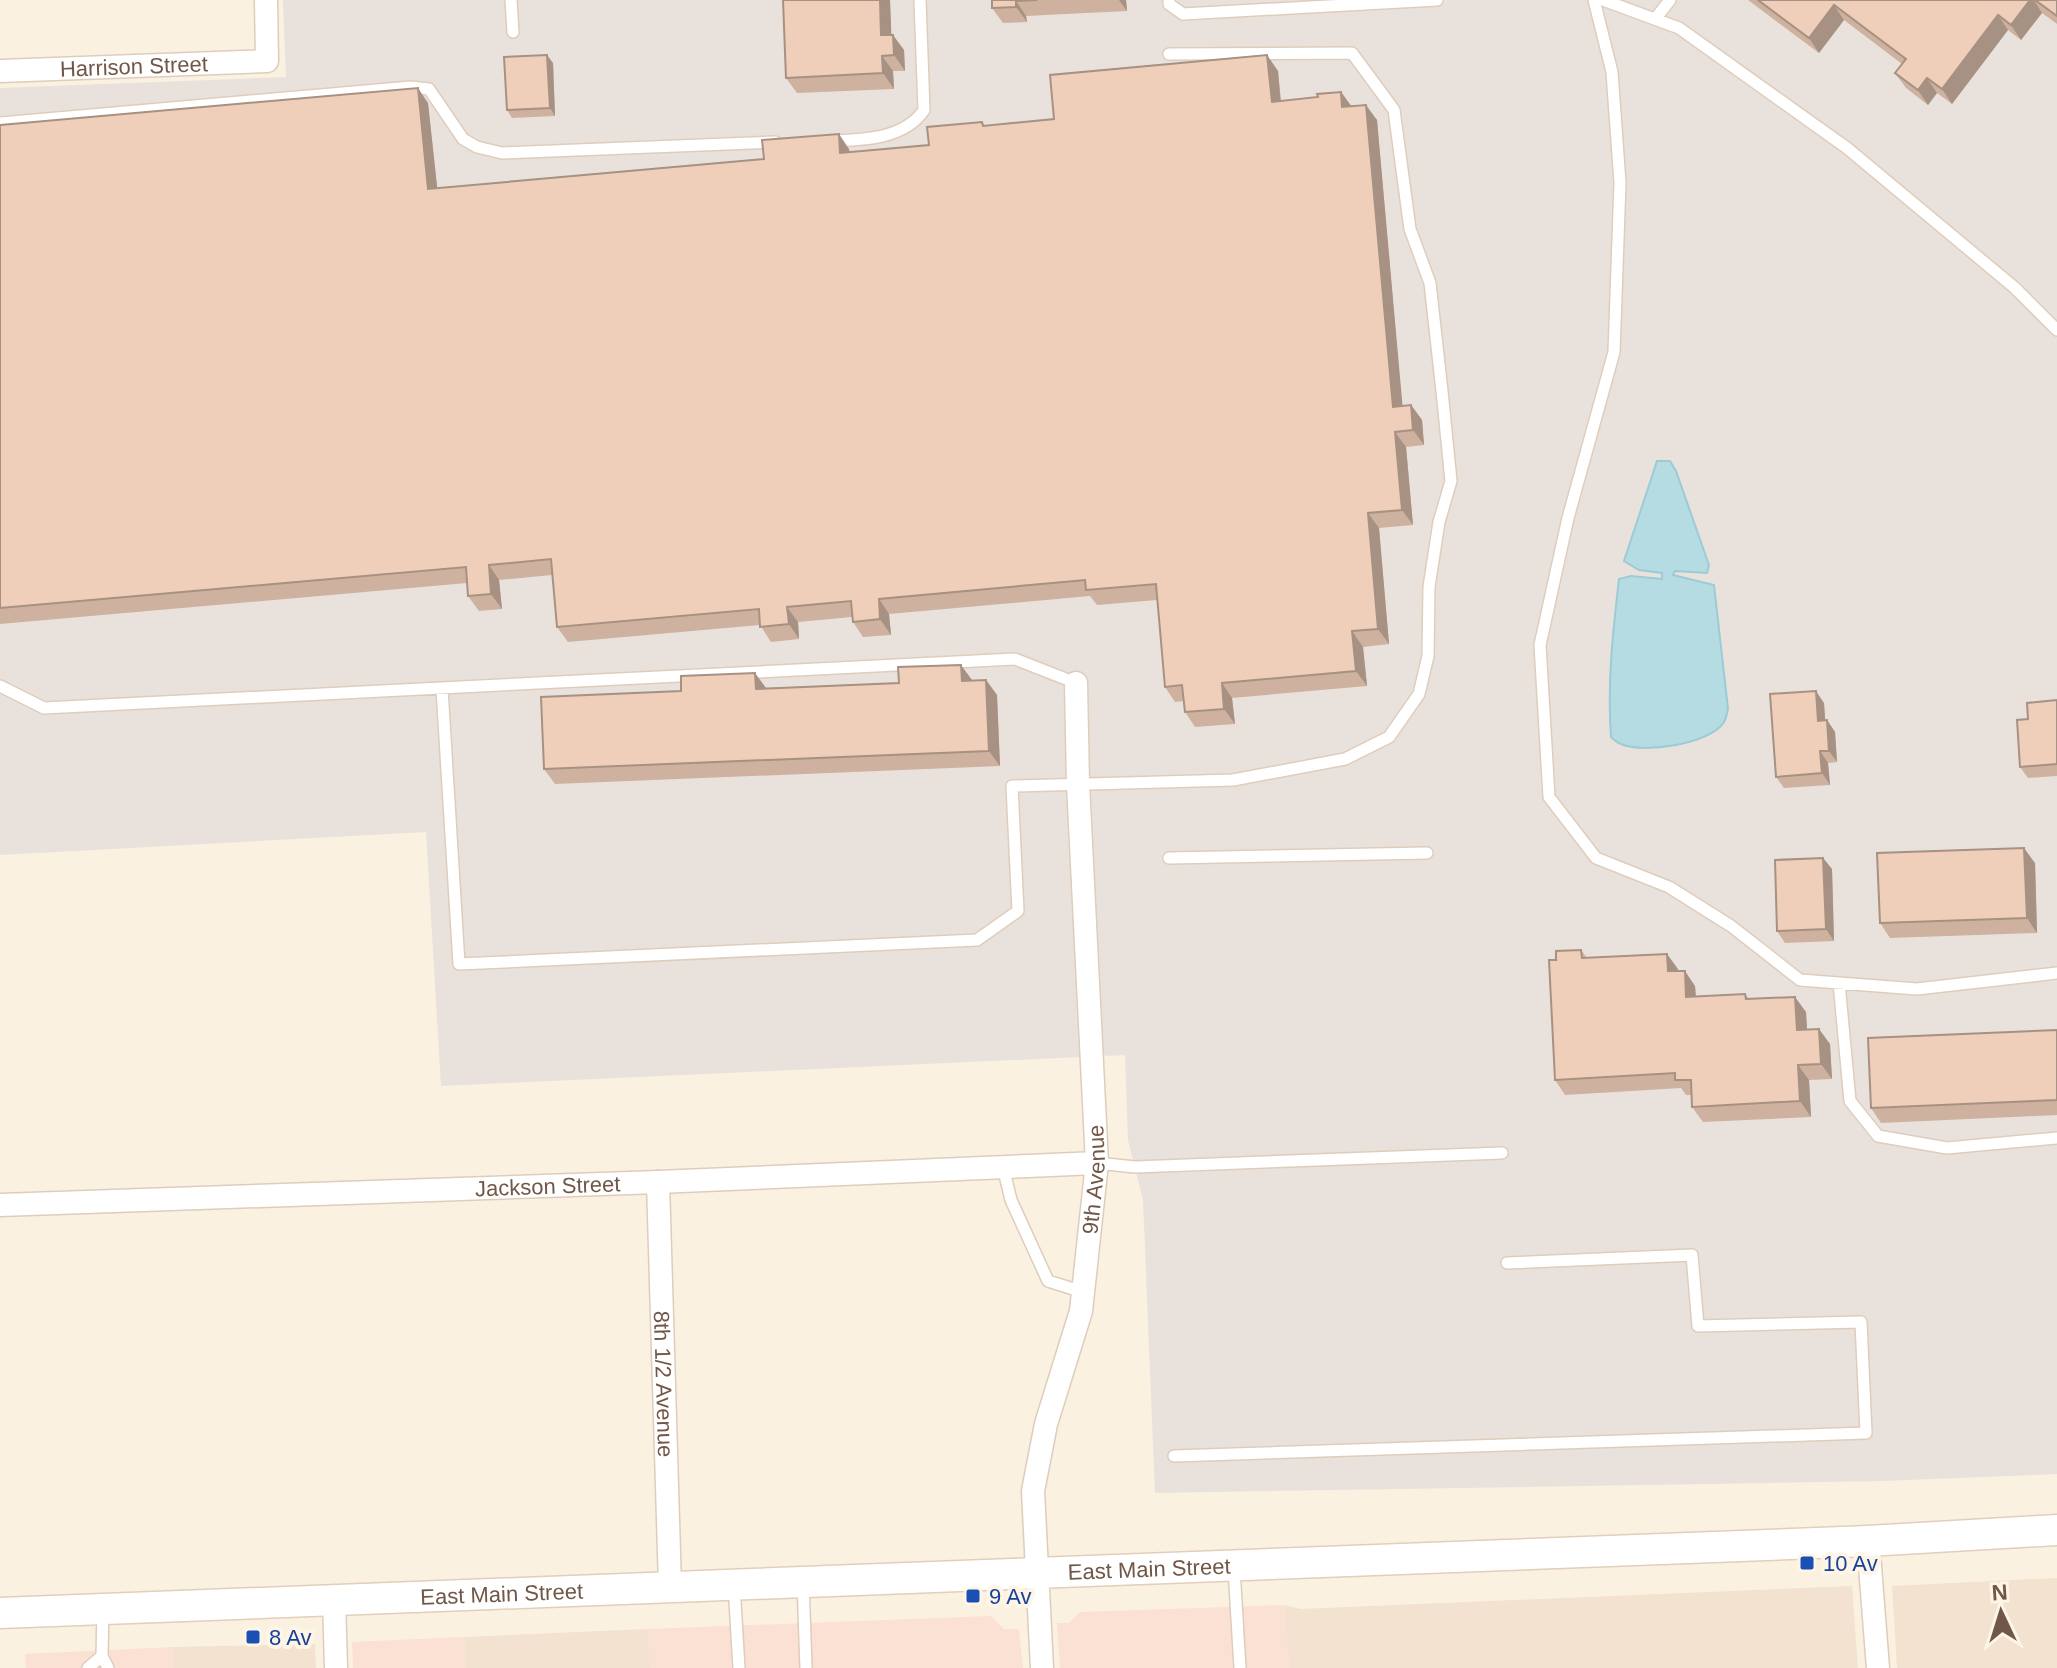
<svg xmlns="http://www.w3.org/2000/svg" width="2057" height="1668" font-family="Helvetica,sans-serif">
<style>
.residential{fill:#f2e2cf}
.commercial{fill:#fbe0d4}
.industrial{fill:#e9e2dc}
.water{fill:#b6dce3;stroke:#9ccbd5;stroke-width:2}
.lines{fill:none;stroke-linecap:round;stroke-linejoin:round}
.service-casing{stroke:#dfcdbc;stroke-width:14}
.minor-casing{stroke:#dfcdbc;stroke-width:25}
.secondary-casing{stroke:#e3cebb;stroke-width:33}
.service{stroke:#fff;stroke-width:11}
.minor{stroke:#fff;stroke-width:22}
.secondary{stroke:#fff;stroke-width:30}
.wall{fill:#ceb29f}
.shaded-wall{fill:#a79182}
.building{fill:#efcfb9;stroke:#a79182;stroke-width:2}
.transit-dot{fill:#1a4fb4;stroke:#fef5e6;stroke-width:3}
.labels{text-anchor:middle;stroke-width:8;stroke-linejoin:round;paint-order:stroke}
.street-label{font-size:22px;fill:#715748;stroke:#fef5e6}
.transit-label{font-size:22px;fill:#164399;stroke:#fef5e6;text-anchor:start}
</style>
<rect width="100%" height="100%" fill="#fbf1e0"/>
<path class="residential" d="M 2057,1578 L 2057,1668 L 1897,1668 L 1892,1586 Z
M 1852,1586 L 1858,1668 L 1289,1668 L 1284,1605 L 1300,1609 Z
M 648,1629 L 650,1668 L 466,1668 L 464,1637 Z
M 315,1644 L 316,1668 L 174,1668 L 173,1647 Z"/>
<path class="commercial" d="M 1284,1605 L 1289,1668 L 1060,1668 L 1057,1623 L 1069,1623 L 1080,1612 Z
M 991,1616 L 1004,1629 L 1019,1629 L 1023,1668 L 650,1668 L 648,1629 Z
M 464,1637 L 466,1668 L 353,1668 L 352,1642 Z
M 173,1647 L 174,1668 L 26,1668 L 25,1654 Z"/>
<path class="industrial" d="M 283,0 L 2057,0 L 2057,1474 L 1883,1481 L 1155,1493 L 1143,1200 L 1128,1140 L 1125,1055 L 441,1086 L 426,832 L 0,855 L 0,88 L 286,77 Z"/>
<path class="water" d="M 1657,461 L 1670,461 L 1676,471 L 1709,565 L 1707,573 L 1675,571 L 1673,575 L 1714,585 L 1728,709 C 1727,714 1726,718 1724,722 C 1711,744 1643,754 1621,744 C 1618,743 1613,739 1611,737 C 1607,684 1613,631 1619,579 L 1631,576 L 1662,579 L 1662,573 L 1639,570 L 1624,561 Z"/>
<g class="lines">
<defs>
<path id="service" d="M 511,0 L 513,32
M 1169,0 L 1169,4 L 1183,14 L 1437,0
M 1594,0 L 1612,72 L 1620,183 L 1614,352 L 1568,518 L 1540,645 L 1549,797 L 1596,858 L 1669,887 L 1731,926 L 1800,980 L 1917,989 L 2057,973
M 1603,0 L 1679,28 L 1847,148 L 2015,288 L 2057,330
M 1655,19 L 1670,0
M 0,123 L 411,87 L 429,89 L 463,139 L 477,147 L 502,153 L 775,142
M 828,141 C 860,140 904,140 924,110 L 920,0
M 0,686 L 44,708 L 1015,659 L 1076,683
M 442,689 L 459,964 L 977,940 L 1018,911 L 1012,786 L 1233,780 L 1345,759 L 1389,737 L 1419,694 L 1428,656 L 1429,587 L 1439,522 L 1451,481 L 1442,391 L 1430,283 L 1410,229 L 1394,110 L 1352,53 L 1169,54
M 1169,858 L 1427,853
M 1839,983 L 1850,1101 L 1878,1136 L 1947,1148 L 2057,1138
M 1097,1163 L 1135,1167 L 1502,1153
M 1003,1167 L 1011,1200 L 1048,1281 L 1083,1292
M 1174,1456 L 1866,1433 L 1861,1322 L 1698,1326 L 1692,1255 L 1507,1263
M 1234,1569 L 1240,1668
M 803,1582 L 806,1668
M 734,1585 L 739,1668
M 103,1609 L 102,1656 L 108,1668
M 88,1668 L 102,1656"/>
<g id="minor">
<path id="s1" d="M 0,71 L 267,61 L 266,0"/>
<path id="s2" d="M 658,1182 L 670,1587"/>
<path id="s3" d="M 0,1205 L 658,1182 L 1097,1163"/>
<path d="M 1868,1541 L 1878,1668"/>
<path d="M 334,1599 L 336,1668"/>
<path id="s4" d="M 1042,1668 L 1033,1491 L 1046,1424 L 1081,1311 L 1097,1163 L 1078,784 L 1076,683"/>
</g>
<g id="secondary">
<path id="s5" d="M 0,1613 L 1868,1541 L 2057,1530"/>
</g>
</defs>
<use href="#service" class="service-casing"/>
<use href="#minor" class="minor-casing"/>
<use href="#secondary" class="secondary-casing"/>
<use href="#service" class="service"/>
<use href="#minor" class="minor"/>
<use href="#secondary" class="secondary"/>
</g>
<path class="wall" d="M 783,0 L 890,0 L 891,35 L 904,50 L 905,71 L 893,71 L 894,89 L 797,93 L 786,78 Z
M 992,0 L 1126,0 L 1127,11 L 1026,16 L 1027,22 L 1003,23 L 992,8 Z
M 1748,0 L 2057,0 L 2057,24 L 2042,13 L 2021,40 L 2008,30 L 1952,104 L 1937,93 L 1928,105 L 1906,88 L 1895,73 L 1902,64 L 1844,20 L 1819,53 Z
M 553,63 L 555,116 L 512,118 L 507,110 Z
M 1278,71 L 1281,101 L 1318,97 L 1341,92 L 1351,106 L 1377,120 L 1402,406 L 1411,405 L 1422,420 L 1424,445 L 1406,447 L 1413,525 L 1379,528 L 1389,644 L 1363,647 L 1367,686 L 1232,698 L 1235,724 L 1195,727 L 1185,712 L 1184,701 L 1175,702 L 1165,687 L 1157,600 L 1097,605 L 1090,596 L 889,614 L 891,635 L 863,637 L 853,622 L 852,617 L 798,622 L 799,639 L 771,642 L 760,625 L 568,642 L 557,627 L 552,575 L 499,580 L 502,609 L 479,611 L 468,596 L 467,583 L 0,624 L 0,125 L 428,103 L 437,188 L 764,159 L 849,149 L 850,152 L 929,145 L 982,122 L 985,126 L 1054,119 Z
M 972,680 L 986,680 L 997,695 L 1000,766 L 555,784 L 544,769 L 766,688 Z
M 2057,700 L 2057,776 L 2028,778 L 2020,767 L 2028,719 Z
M 1824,703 L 1825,720 L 1827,720 L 1835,732 L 1837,762 L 1828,763 L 1830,785 L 1784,788 L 1776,777 Z
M 1823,858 L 1832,869 L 1834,941 L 1785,943 L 1777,931 Z
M 2035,863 L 2037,933 L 1890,938 L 1880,923 Z
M 1581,950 L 1587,958 L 1678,969 L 1678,971 L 1695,986 L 1696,997 L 1745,994 L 1749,999 L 1806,1012 L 1807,1030 L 1830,1044 L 1832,1079 L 1809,1080 L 1811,1117 L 1703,1122 L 1692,1107 L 1692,1095 L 1686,1095 L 1681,1088 L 1565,1095 L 1555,1080 L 1556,960 Z
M 2057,1030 L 2057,1115 L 1881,1123 L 1871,1108 Z"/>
<path class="shaded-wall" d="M 880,0 L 890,0 L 892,50 L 881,35 Z
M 1119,0 L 1126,0 L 1127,11 Z
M 2030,0 L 2034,0 L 2042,13 L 2021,40 L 2011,25 Z
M 1016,1 L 1026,16 L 1027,22 L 1016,7 Z
M 1834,5 L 1844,20 L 1819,53 L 1809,38 Z
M 1998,15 L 2008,30 L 1952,104 L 1942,89 Z
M 893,35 L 904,50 L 905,71 L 894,55 Z
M 547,55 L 553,63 L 555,116 L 550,108 Z
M 1267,55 L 1278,71 L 1282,117 L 1272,102 Z
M 882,56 L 893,71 L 894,89 L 883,73 Z
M 1927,78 L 1937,93 L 1928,105 L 1918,90 Z
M 418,88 L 428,103 L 439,204 L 428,189 Z
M 1341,92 L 1352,107 L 1342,107 Z
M 1366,105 L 1377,120 L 1404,422 L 1393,407 Z
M 839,134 L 849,149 L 851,168 L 840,153 Z
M 1411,405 L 1422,420 L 1424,445 L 1413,430 Z
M 1395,432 L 1406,447 L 1413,525 L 1402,510 Z
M 1368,513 L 1379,528 L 1389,644 L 1378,629 Z
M 489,565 L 499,580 L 502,609 L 491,594 Z
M 879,599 L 889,614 L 891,635 L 880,619 Z
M 787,607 L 798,622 L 799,639 L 789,624 Z
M 1352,631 L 1363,647 L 1367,686 L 1356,671 Z
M 961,665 L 972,680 L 973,696 L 962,681 Z
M 755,673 L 766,688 L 766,704 L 756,689 Z
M 986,680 L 997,695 L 1000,766 L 989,751 Z
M 1222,683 L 1232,698 L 1235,724 L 1224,709 Z
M 1816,691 L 1824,703 L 1826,732 L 1818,721 Z
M 1827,720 L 1835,732 L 1837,762 L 1829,751 Z
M 1820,751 L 1828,763 L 1830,785 L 1822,773 Z
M 2024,848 L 2035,863 L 2037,933 L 2027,918 Z
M 1823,858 L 1832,869 L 1834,941 L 1826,929 Z
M 1667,954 L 1678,969 L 1678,986 L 1668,971 Z
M 1685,971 L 1695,986 L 1697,1013 L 1686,997 Z
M 1795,997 L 1806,1012 L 1808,1046 L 1797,1030 Z
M 1819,1029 L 1830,1044 L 1832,1079 L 1821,1064 Z
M 1798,1065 L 1809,1080 L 1811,1117 L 1800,1101 Z"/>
<path class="building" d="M 783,0 L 880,0 L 881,35 L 893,35 L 894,55 L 882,56 L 883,73 L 786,78 Z
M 992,0 L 1037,0 L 1016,1 L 1016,7 L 992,8 Z
M 1758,0 L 2030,0 L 2011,25 L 1998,15 L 1942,89 L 1927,78 L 1918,90 L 1895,73 L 1906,59 L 1834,5 L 1809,38 Z
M 2035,0 L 2057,0 L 2057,16 Z
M 547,55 L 550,108 L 507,110 L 504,57 Z
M 1267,55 L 1272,102 L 1318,97 L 1317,94 L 1341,92 L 1342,107 L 1366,105 L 1393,407 L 1411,405 L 1413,430 L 1395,432 L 1402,510 L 1368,513 L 1378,629 L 1352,631 L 1356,671 L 1222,683 L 1224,709 L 1185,712 L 1182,685 L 1165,687 L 1156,584 L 1086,590 L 1085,580 L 879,599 L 880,619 L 853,622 L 851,601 L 787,607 L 789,624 L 760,627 L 759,609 L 557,627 L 551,559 L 489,565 L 491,594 L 468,596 L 466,567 L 0,608 L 0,125 L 418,88 L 428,189 L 764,159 L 762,140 L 839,134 L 840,153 L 929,145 L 927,127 L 982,122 L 983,126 L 1054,119 L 1050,75 Z
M 961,665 L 962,681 L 986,680 L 989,751 L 544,769 L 541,697 L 681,691 L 681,676 L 755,673 L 756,689 L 899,683 L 898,667 Z
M 1816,691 L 1818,721 L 1827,720 L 1829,751 L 1820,751 L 1822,773 L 1776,777 L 1770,694 Z
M 2057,700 L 2057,764 L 2020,767 L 2017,720 L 2028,719 L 2027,703 Z
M 2024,848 L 2027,918 L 1880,923 L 1877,853 Z
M 1823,858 L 1826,929 L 1777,931 L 1775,860 Z
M 1581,950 L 1582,958 L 1667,954 L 1668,971 L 1685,971 L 1686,997 L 1745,994 L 1746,999 L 1795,997 L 1797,1030 L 1819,1029 L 1821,1064 L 1798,1065 L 1800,1101 L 1692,1107 L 1691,1080 L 1675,1080 L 1675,1073 L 1555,1080 L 1549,960 L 1556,960 L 1556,951 Z
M 2057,1030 L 2057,1100 L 1871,1108 L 1868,1038 Z"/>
<g class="transit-dot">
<rect x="1799" y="1555" width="16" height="16" rx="4"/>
<rect x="965" y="1588" width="16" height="16" rx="4"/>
<rect x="245" y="1629" width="16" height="16" rx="4"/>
</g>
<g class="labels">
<g class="street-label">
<text dy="8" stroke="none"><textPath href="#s1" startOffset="134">Harrison Street</textPath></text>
<text dy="8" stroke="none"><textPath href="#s4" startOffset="496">9th Avenue</textPath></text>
<text dy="8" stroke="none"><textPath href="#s3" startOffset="548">Jackson Street</textPath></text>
<text dy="8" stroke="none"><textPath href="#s2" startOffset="202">8th 1/2 Avenue</textPath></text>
<text dy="8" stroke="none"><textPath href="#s5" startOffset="1150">East Main Street</textPath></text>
<text dy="8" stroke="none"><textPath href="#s5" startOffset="502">East Main Street</textPath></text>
</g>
<g class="transit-label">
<text x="1823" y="1571">10 Av</text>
<text x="989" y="1604">9 Av</text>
<text x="269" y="1645">8 Av</text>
</g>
</g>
<g transform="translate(2001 1612) rotate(356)" stroke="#fef5e6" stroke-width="6" paint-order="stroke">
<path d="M0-6L14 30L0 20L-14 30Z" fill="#715748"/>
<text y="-12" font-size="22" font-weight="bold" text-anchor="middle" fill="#715748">N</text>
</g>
</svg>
